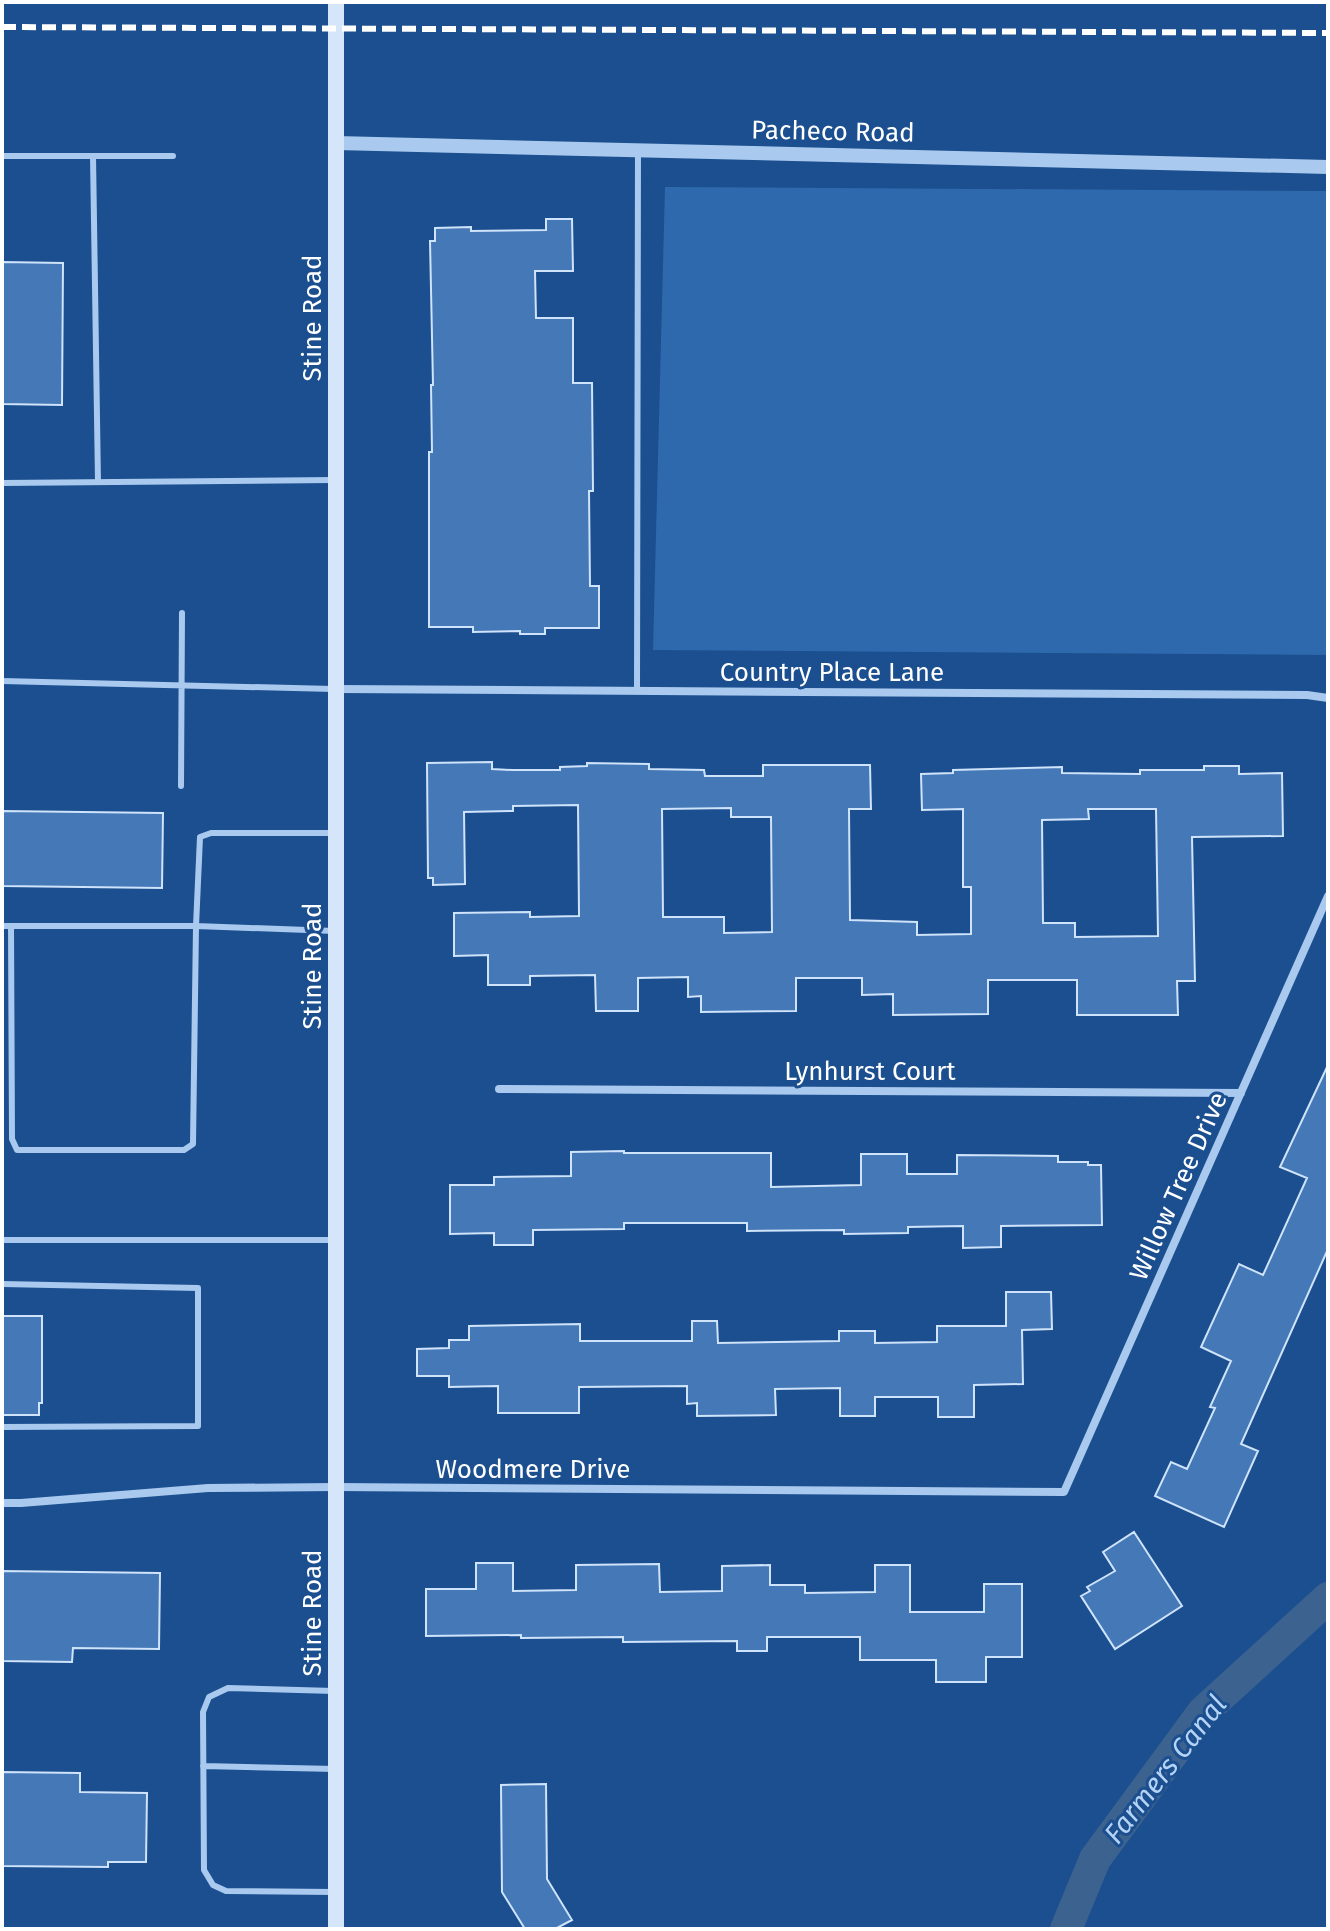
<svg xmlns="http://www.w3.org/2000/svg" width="1330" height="1931" font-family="'Fira Sans',sans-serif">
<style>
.green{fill:#2e69ad}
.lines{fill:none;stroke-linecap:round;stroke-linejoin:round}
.canal{stroke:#3c6290;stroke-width:32}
.building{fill:#4478b7;stroke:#cfe3fa;stroke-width:2;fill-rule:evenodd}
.service{stroke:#a9c9ee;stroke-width:6}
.minor{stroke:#a9c9ee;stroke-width:8}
.tertiary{stroke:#a9c9ee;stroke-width:14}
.secondary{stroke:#d6e6fa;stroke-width:16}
.rail{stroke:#fff;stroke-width:6;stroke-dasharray:14 6;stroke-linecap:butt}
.labels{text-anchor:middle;stroke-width:6;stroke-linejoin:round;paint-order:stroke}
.street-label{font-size:26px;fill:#fff;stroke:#1b4f8f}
.water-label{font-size:28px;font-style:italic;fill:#b5d3f5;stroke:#1b4f8f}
</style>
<rect width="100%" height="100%" fill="#1b4f8f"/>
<path class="green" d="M 665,187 L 1328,191 L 1328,655 L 653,650 Z"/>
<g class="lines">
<path class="canal" d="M 1066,1929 L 1095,1859 L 1203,1712 L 1328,1598"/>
</g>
<path class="building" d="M 546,219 L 572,219 L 573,271 L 535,271 L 536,318 L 573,318 L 573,383 L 592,383 L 593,491 L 589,491 L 590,586 L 599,586 L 599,628 L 545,628 L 545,634 L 520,634 L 520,631 L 473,632 L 473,627 L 429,627 L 429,452 L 432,452 L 431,385 L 433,385 L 430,241 L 435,241 L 435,228 L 471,227 L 471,231 L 546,230 Z
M 2,262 L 63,263 L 62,405 L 2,404 Z
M 492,762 L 492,769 L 512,770 L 560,770 L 560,767 L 587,766 L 587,763 L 649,764 L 649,769 L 704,770 L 705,776 L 763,776 L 763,765 L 870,765 L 871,809 L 849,809 L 850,920 L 917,922 L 917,935 L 971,934 L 971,887 L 963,887 L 963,809 L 922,810 L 921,774 L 953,773 L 953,770 L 1062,767 L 1062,773 L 1140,774 L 1140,770 L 1204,770 L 1204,766 L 1239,766 L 1239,774 L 1282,773 L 1283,836 L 1192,837 L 1195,981 L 1177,981 L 1178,1015 L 1077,1015 L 1077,980 L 988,980 L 988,1014 L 893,1015 L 893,994 L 862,995 L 862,978 L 796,978 L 796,1011 L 701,1012 L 701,996 L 688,997 L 688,977 L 638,978 L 638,1011 L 596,1011 L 595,975 L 530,976 L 530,985 L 488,985 L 488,955 L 454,956 L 454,913 L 530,912 L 530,917 L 579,916 L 578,805 L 513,806 L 513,811 L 464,812 L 465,884 L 433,885 L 433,878 L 428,878 L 427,763 ZM 731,808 L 731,817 L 771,817 L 772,932 L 724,933 L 724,917 L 663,917 L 662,809 ZM 1088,809 L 1156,809 L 1158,936 L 1075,937 L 1075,923 L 1043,923 L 1042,820 L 1089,819 Z
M 2,811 L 163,813 L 162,888 L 2,886 Z
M 1328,1065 L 1328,1249 L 1241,1444 L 1258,1451 L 1224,1527 L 1155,1496 L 1171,1462 L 1187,1469 L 1215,1408 L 1210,1407 L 1231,1361 L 1201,1347 L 1239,1264 L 1263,1275 L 1307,1178 L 1280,1167 Z
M 624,1151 L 624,1153 L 771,1153 L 771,1187 L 861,1185 L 861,1154 L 907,1154 L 907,1174 L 957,1174 L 957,1155 L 1058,1156 L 1058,1162 L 1088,1162 L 1088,1165 L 1101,1165 L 1102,1225 L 1001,1226 L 1001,1247 L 963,1248 L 963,1226 L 908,1227 L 908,1233 L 844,1234 L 844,1230 L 747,1231 L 747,1223 L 624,1223 L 624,1229 L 533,1230 L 533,1245 L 494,1245 L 494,1233 L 450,1234 L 450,1185 L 494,1185 L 494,1177 L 571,1176 L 571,1152 Z
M 1006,1292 L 1051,1292 L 1052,1329 L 1022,1330 L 1023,1384 L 974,1385 L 974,1417 L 938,1417 L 938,1397 L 875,1397 L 875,1416 L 840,1416 L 840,1388 L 775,1389 L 776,1415 L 697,1416 L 697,1403 L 687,1404 L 687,1386 L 579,1387 L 579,1413 L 498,1413 L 498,1386 L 449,1387 L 449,1376 L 417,1376 L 417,1349 L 449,1348 L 449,1340 L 469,1340 L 469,1326 L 580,1324 L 580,1341 L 692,1341 L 692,1321 L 717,1321 L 718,1343 L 839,1341 L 839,1331 L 875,1331 L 875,1343 L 937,1342 L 937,1326 L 1006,1326 Z
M 2,1316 L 42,1316 L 42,1403 L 39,1403 L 39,1415 L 2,1415 Z
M 1134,1532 L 1182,1606 L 1115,1649 L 1081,1596 L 1090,1591 L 1087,1587 L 1115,1571 L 1103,1552 Z
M 476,1563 L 513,1563 L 513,1591 L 576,1590 L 576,1565 L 659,1564 L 660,1592 L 722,1591 L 722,1566 L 770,1565 L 770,1585 L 805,1585 L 805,1593 L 875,1592 L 875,1565 L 910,1565 L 910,1612 L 984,1612 L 984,1584 L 1022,1584 L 1022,1657 L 986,1657 L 986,1682 L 936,1682 L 936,1660 L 860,1660 L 860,1637 L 767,1637 L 767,1651 L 737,1651 L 737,1641 L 623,1642 L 623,1637 L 521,1638 L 521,1635 L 426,1636 L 426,1589 L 476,1589 Z
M 2,1571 L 160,1573 L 159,1649 L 73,1648 L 72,1662 L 2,1661 Z
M 2,1772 L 80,1773 L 80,1792 L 147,1793 L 146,1862 L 108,1862 L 108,1867 L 2,1866 Z
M 546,1784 L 547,1879 L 572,1920 L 555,1929 L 525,1929 L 502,1892 L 501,1785 Z"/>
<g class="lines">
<path class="service" d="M 2,156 L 173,156
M 93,156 L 98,482
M 2,483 L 333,480
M 2,681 L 333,689
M 637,691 L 638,150
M 181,786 L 182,613
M 2,926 L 196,926 L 334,931
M 11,926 L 12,1139 L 17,1150 L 184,1150 L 193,1144 L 196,926 L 200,837 L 211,833 L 333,833
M 2,1240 L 333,1240
M 2,1284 L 198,1288 L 198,1426 L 2,1427
M 203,1766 L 336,1769
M 333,1892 L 226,1891 L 213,1885 L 204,1870 L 203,1712 L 209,1697 L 228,1688 L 334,1691"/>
<path class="minor" d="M 336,689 L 1307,695 L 1328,698
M 499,1089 L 1241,1093
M 2,1503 L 21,1503 L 208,1488 L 336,1487 L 1064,1492 L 1328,896"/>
<path class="tertiary" d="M 336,143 L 1328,167"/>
<path class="secondary" d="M 336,2 L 336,1929"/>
<path class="rail" d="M 2,27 L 1328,33"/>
</g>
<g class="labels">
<g class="street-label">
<text transform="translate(833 131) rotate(1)" y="9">Pacheco Road</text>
<text transform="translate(312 318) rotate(-90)" y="9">Stine Road</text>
<text x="832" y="681">Country Place Lane</text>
<text transform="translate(312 966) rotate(-90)" y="9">Stine Road</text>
<text x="870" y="1080">Lynhurst Court</text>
<text transform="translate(1178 1186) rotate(-66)" y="9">Willow Tree Drive</text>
<text x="533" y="1478">Woodmere Drive</text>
<text transform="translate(312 1613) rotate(-90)" y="9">Stine Road</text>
</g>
<g class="water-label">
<text transform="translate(1165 1769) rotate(-52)" y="10">Farmers Canal</text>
</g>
</g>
<rect width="1330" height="1931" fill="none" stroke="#ffffff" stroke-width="8"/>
</svg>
